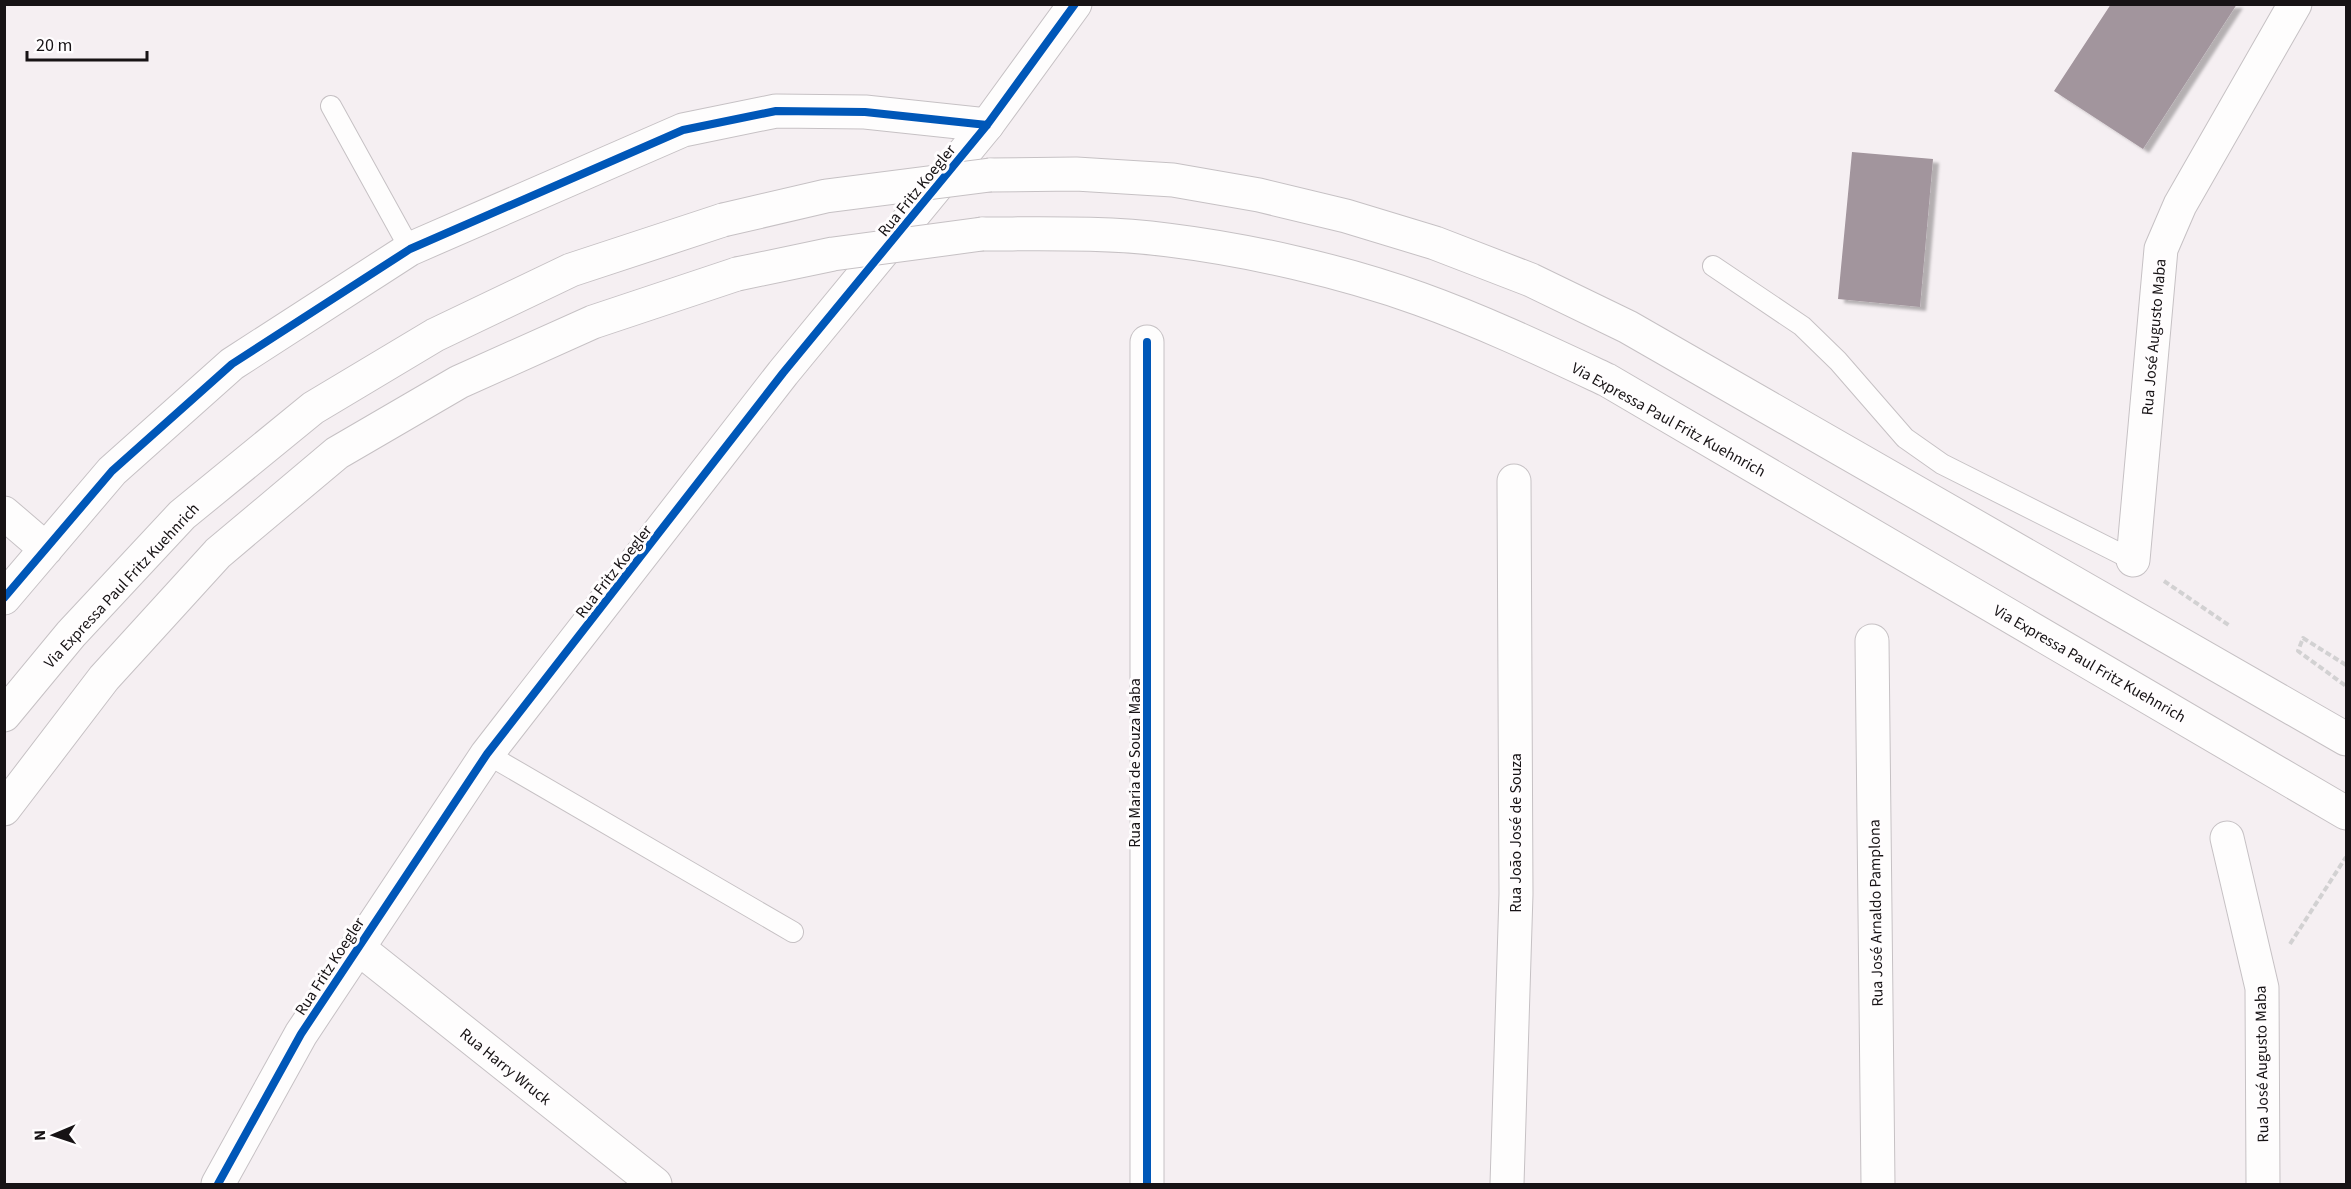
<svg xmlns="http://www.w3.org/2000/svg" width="2351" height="1189" font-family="'Source Sans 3',sans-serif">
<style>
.building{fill:#a2959d;filter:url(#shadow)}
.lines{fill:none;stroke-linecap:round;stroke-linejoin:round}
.service-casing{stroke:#c6c1c4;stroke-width:22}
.minor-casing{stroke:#c6c1c4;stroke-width:35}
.tertiary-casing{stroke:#c6c1c4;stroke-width:35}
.primary-casing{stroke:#c6c1c4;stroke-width:35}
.path{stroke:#d2d1d2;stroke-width:4;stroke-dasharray:6 3;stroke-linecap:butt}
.service{stroke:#fefdfd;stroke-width:20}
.minor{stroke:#fefdfd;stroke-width:33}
.tertiary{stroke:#fefdfd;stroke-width:33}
.primary{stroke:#fefdfd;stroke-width:33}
.primary-bridge-casing{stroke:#c6c1c4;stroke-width:35;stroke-linecap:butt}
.primary-bridge{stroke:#fefdfd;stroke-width:33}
.cycleway-casing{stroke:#fffdfe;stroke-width:11}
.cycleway{stroke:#0057b8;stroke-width:8}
.labels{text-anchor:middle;stroke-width:6;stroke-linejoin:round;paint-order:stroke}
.street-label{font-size:16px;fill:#171315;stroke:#fffdfe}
</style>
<defs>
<filter id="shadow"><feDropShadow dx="6" dy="4" stdDeviation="1.5" flood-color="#0004"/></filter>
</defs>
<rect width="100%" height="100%" fill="#f5eff2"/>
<path class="building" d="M 2111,4 L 2237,4 L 2143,149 L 2054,91 Z
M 1852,152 L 1933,159 L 1920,307 L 1838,299 Z"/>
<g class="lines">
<defs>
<path id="service" d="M 331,106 L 410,249
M 1713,266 L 1802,326 L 1838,361 L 1905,438 L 1942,464 L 2133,560
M 487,754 L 793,932"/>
<path id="minor" d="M 1147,342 L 1147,1184
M 4,513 L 46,549
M 2133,560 L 2161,249 L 2180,205 L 2295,4
M 4,598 L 112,471 L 232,364 L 410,249 L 683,130 L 776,111 L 865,112 L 987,125
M 1872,641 L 1878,1184
M 2227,838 L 2262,988 L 2263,1184
M 357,947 L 655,1184
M 1507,1184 L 1516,894 L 1514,481"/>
<path id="tertiary" d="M 218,1184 L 301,1034 L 487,754 L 783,373 L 987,125 L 1075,4"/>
<path id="primary" d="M 990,175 L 1076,174 L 1173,180 L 1259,195 L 1346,216 L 1435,243 L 1531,280 L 1628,327 L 2346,739
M 982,234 C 1043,234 1106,232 1168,240 C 1249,250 1342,271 1420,299 C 1484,322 1545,351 1607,380 L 2346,813
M 4,715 L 71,634 L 182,515 L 313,408 L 435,335 L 571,270 L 723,220
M 4,809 L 104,678 L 218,553 L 337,453 L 459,382 L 593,322 L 737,274"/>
</defs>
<use href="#service" class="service-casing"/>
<use href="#minor" class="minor-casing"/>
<use href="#tertiary" class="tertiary-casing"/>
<use href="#primary" class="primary-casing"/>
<path class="path" d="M 2164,581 L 2230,626
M 2346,665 L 2303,638 L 2298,651 L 2346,686
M 2290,944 L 2346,857"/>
<use href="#service" class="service"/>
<use href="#minor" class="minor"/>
<use href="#tertiary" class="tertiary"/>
<use href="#primary" class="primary"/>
<defs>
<path id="primary-bridge" d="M 723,220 L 826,196 L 990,175
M 737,274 L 833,254 L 982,234"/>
</defs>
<use href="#primary-bridge" class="primary-bridge-casing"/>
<use href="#primary-bridge" class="primary-bridge"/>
<defs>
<path id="cycleway" d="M 1147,342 L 1147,1184
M 4,598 L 112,471 L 232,364 L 410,249 L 683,130 L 776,111 L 865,112 L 987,125
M 218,1184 L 301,1034 L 487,754 L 783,373 L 987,125 L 1075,4"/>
</defs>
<use href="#cycleway" class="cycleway-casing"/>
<use href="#cycleway" class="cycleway"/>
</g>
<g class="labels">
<g class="street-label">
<text transform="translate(916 190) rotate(-51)" y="6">Rua Fritz Koegler</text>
<text transform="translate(2153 337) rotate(-85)" y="6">Rua José Augusto Maba</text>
<text transform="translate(1669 419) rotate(29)" y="6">Via Expressa Paul Fritz Kuehnrich</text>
<text transform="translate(613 571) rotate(-52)" y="6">Rua Fritz Koegler</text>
<text transform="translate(121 585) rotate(-47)" y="6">Via Expressa Paul Fritz Kuehnrich</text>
<text transform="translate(2090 663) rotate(30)" y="6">Via Expressa Paul Fritz Kuehnrich</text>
<text transform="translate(1134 763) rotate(-90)" y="6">Rua Maria de Souza Maba</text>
<text transform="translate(1515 833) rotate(-90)" y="6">Rua João José de Souza</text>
<text transform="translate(1875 913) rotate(-91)" y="6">Rua José Arnaldo Pamplona</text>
<text transform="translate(329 966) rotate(-57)" y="6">Rua Fritz Koegler</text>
<text transform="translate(2261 1064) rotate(-91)" y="6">Rua José Augusto Maba</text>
<text transform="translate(506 1066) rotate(39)" y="6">Rua Harry Wruck</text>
</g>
</g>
<rect width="2351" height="1189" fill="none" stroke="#171315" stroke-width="12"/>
<g transform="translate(54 1135) rotate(268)" stroke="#fffdfe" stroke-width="4.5" paint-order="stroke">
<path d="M0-4.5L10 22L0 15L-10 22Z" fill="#171315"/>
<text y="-9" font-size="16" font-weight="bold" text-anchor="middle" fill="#171315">N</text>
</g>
<path d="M27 51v9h120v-9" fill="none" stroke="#171315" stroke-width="3"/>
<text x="36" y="51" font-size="18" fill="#171315" stroke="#fffdfe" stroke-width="4.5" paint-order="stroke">20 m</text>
</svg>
